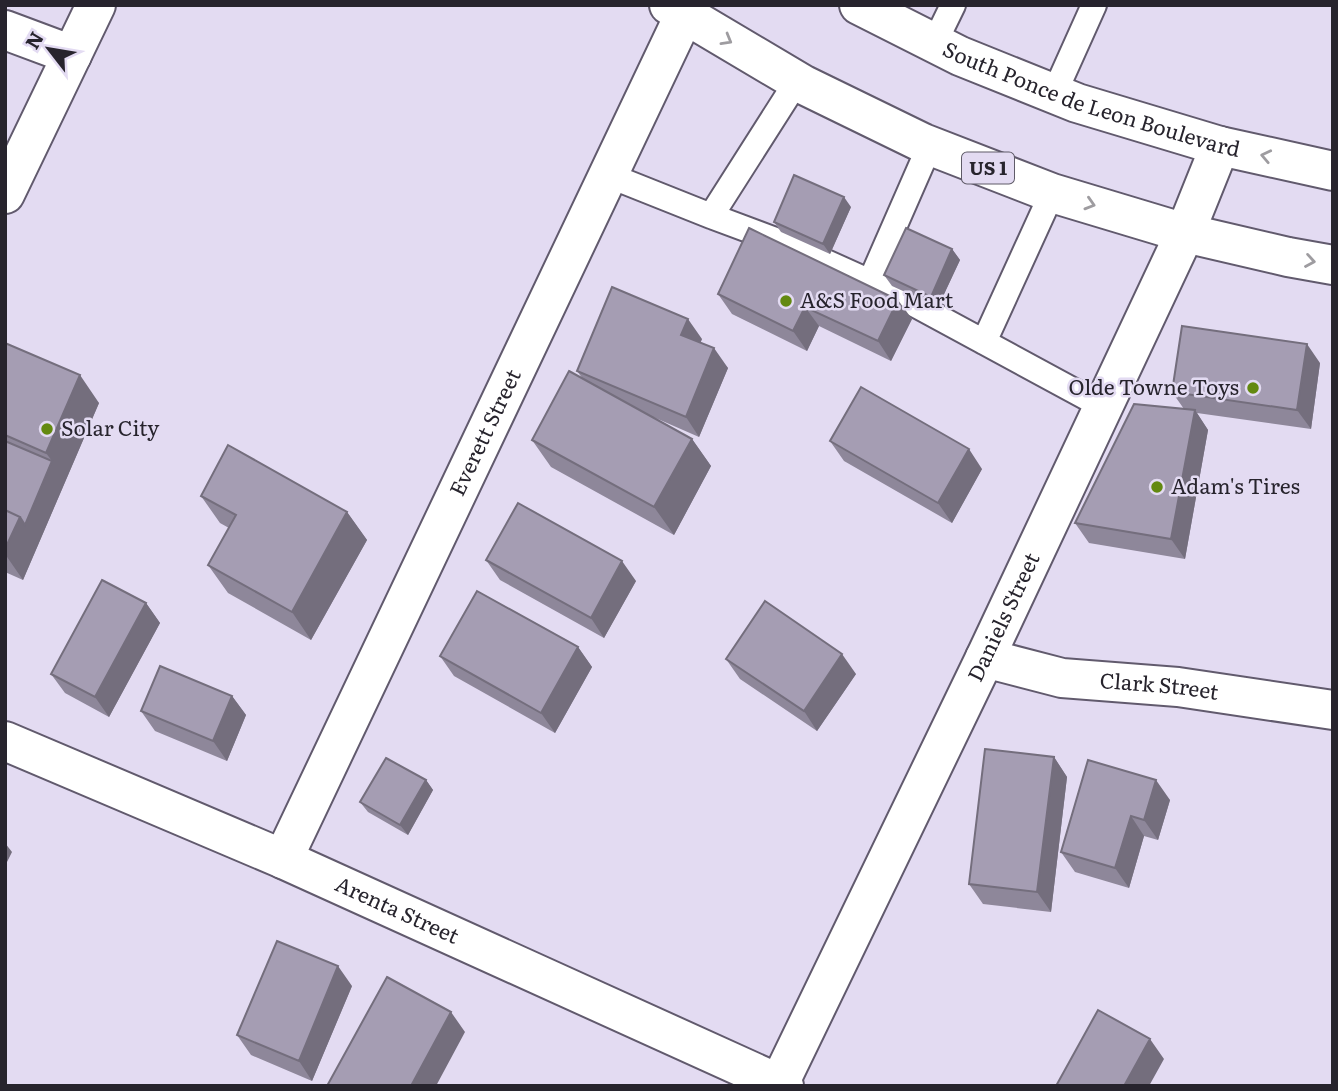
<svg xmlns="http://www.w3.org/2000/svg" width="1338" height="1091" font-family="Literata,serif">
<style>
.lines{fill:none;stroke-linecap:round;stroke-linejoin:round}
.service-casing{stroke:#615a6d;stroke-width:28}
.minor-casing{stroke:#615a6d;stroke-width:42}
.primary-casing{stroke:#615a6d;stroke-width:42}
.trunk-casing{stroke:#615a6d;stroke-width:42}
.service{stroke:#fff;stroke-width:24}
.minor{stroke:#fff;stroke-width:38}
.primary{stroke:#fff;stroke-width:38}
.trunk{stroke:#fff;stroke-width:38}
.wall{fill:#8e879a}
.shaded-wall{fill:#746e7d}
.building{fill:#a59db3;stroke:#746e7d;stroke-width:2}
.oneway{stroke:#9e9ca0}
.poi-dot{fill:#638910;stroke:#e3dbf2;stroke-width:2.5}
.labels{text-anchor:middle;stroke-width:5;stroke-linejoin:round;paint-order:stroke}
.shield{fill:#e3dbf2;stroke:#5f5b68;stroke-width:2}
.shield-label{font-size:19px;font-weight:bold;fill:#27242d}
.street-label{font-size:21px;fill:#27242d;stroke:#e3dbf2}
.poi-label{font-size:21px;fill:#27242d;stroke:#e3dbf2;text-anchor:start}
</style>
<rect width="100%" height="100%" fill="#e3dbf2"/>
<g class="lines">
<defs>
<path id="service" d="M 934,44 L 953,5
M 1054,94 L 1094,5
M 608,175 L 711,216 L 786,244 L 888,290 L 1104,407
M 711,216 L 797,81
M 870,282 L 930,145
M 984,342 L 1052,193"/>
<g id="minor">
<path d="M 5,30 L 72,55"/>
<path id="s1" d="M 985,658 L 1062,678 L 1178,687 L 1333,710"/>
<path id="s2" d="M 5,741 L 283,859 L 784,1086"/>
<path id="s3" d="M 283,859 L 689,5"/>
<path id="s4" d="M 779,1084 L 985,658 L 1185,233 L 1220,146"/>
</g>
<path id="primary" d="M 5,194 L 96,5"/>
<g id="trunk">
<path d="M 669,5 L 804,85 L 923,143 L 1052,193 L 1185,233 L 1288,257 L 1333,265"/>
<path id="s5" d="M 859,5 L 960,56 L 1077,103 L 1220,146 L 1333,171"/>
</g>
</defs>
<use href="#service" class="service-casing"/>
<use href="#minor" class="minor-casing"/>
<use href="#primary" class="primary-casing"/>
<use href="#trunk" class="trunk-casing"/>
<use href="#service" class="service"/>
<use href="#minor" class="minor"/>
<use href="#primary" class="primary"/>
<use href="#trunk" class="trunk"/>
</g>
<path class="wall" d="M 851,207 L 830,254 L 781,232 L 774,222 Z
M 952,249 L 960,260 L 938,307 L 892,286 L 884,275 Z
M 718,294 L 912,319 L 891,361 L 819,326 L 807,351 L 732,314 Z
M 702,339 L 700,343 L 728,368 L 699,437 L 651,416 L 692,439 L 711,466 L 674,535 L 551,467 L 532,440 L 583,379 L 577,371 Z
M 5,343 L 99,403 L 23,580 L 5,572 Z
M 1320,363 L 1311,429 L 1197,413 L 1208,430 L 1185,559 L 1089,543 L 1075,523 L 1184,409 L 1172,392 Z
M 830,441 L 982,469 L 952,523 L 844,461 Z
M 201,496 L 347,512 L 367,540 L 311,640 L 228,593 L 208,565 L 229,528 L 220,523 Z
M 486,560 L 636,581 L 604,638 L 500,580 Z
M 146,603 L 160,623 L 109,717 L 65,693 L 51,674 Z
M 578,647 L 592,667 L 555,733 L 454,676 L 440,656 Z
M 726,659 L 856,674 L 817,731 L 740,679 Z
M 232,696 L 246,715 L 227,761 L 155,731 L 141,711 Z
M 1054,757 L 1067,777 L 1051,912 L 983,904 L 969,884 Z
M 1088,760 L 1170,800 L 1158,840 L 1144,836 L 1129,888 L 1075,872 L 1061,852 Z
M 426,780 L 433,790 L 408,835 L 368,812 L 360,802 Z
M 352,986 L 312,1081 L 251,1055 L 237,1035 Z"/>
<path class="shaded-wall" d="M 844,197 L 851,207 L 830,254 L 823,244 Z
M 952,249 L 960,260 L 938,307 L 931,297 Z
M 898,300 L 912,319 L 891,361 L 878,341 Z
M 805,307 L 819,326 L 807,351 L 793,331 Z
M 688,319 L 702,339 L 695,355 L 681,335 Z
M 1307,344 L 1320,363 L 1311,429 L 1297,410 Z
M 714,348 L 728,368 L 699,437 L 686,417 Z
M 80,375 L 99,403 L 23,580 L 5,554 L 5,549 L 20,517 L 52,461 L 46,453 Z
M 1195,410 L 1208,430 L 1185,559 L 1171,539 Z
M 692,439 L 711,466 L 674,535 L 654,507 Z
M 969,449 L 982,469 L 952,523 L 938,503 Z
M 347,512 L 367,540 L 311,640 L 292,612 Z
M 622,561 L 636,581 L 604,638 L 591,618 Z
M 146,603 L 160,623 L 109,717 L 95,697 Z
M 578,647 L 592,667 L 555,733 L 541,713 Z
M 842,654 L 856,674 L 817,731 L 804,711 Z
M 232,696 L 246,715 L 227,761 L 213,741 Z
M 1054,757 L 1067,777 L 1051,912 L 1037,892 Z
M 426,780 L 433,790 L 408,835 L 400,825 Z
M 1156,780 L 1170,800 L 1158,840 L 1144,820 Z
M 1131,816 L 1144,836 L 1129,888 L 1115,868 Z
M 5,843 L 12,852 L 5,866 Z
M 338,966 L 352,986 L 312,1081 L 299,1061 Z
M 451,1012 L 465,1032 L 436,1086 L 411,1086 Z
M 1150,1039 L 1164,1059 L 1149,1086 L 1124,1086 Z"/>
<path class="building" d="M 794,175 L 844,197 L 823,244 L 774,222 Z
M 749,228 L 898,300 L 878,341 L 805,307 L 793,331 L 718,294 Z
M 906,228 L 952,249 L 931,297 L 884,275 Z
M 612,287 L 688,319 L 681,335 L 714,348 L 686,417 L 577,371 Z
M 1182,326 L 1307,344 L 1297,410 L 1172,392 Z
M 5,343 L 80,375 L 46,453 L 5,435 Z
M 569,371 L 692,439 L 654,507 L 532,440 Z
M 861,387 L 969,449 L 938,503 L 830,441 Z
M 1134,404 L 1195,410 L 1171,539 L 1075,523 Z
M 5,441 L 52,461 L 25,525 L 20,517 L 5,510 Z
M 228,445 L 347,512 L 292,612 L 208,565 L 236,515 L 201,496 Z
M 518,503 L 622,561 L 591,618 L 486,560 Z
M 5,510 L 20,517 L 5,549 Z
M 102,580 L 146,603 L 95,697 L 51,674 Z
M 477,591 L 578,647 L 541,713 L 440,656 Z
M 765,601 L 842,654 L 804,711 L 726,659 Z
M 160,666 L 232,696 L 213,741 L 141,711 Z
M 985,749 L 1054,757 L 1037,892 L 969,884 Z
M 386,758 L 426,780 L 400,825 L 360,802 Z
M 1088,760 L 1156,780 L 1144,820 L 1131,816 L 1115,868 L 1061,852 Z
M 277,941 L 338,966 L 299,1061 L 237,1035 Z
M 387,977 L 451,1012 L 411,1086 L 327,1086 Z
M 1098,1010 L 1150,1039 L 1124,1086 L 1056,1086 Z"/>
<defs><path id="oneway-chevron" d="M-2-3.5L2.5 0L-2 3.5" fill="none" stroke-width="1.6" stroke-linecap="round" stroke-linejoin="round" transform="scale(1.75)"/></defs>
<g class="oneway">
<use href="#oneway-chevron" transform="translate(727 40) rotate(30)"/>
<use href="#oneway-chevron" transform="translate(1266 156) rotate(-168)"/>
<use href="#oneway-chevron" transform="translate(1090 204) rotate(17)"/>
<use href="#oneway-chevron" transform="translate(1310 261) rotate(10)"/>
</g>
<g class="poi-dot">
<circle cx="786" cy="301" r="7"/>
<circle cx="1253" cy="388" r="7"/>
<circle cx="47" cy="429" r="7"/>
<circle cx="1157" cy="487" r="7"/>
</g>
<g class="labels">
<rect class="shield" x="962" y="152.5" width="52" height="31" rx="5"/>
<g class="shield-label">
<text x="988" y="175">US 1</text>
</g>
<g class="street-label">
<text dy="7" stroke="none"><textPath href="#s5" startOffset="252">South Ponce de Leon Boulevard</textPath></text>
<text dy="7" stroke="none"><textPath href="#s3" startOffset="472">Everett Street</textPath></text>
<text dy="7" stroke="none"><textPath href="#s4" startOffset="518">Daniels Street</textPath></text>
<text dy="7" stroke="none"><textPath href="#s1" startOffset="177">Clark Street</textPath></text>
<text dy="7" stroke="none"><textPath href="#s2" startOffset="427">Arenta Street</textPath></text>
</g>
<g class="poi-label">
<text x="800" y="308">A&amp;S Food Mart</text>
<text x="1239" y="395" text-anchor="end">Olde Towne Toys</text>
<text x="61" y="436">Solar City</text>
<text x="1171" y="494">Adam's Tires</text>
</g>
</g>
<rect width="1338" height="1091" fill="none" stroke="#27242d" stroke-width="14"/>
<g transform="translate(49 49) rotate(301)" stroke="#e3dbf2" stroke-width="5" paint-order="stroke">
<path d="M0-5L12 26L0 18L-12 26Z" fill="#27242d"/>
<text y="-10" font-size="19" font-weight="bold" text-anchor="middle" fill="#27242d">N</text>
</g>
</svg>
